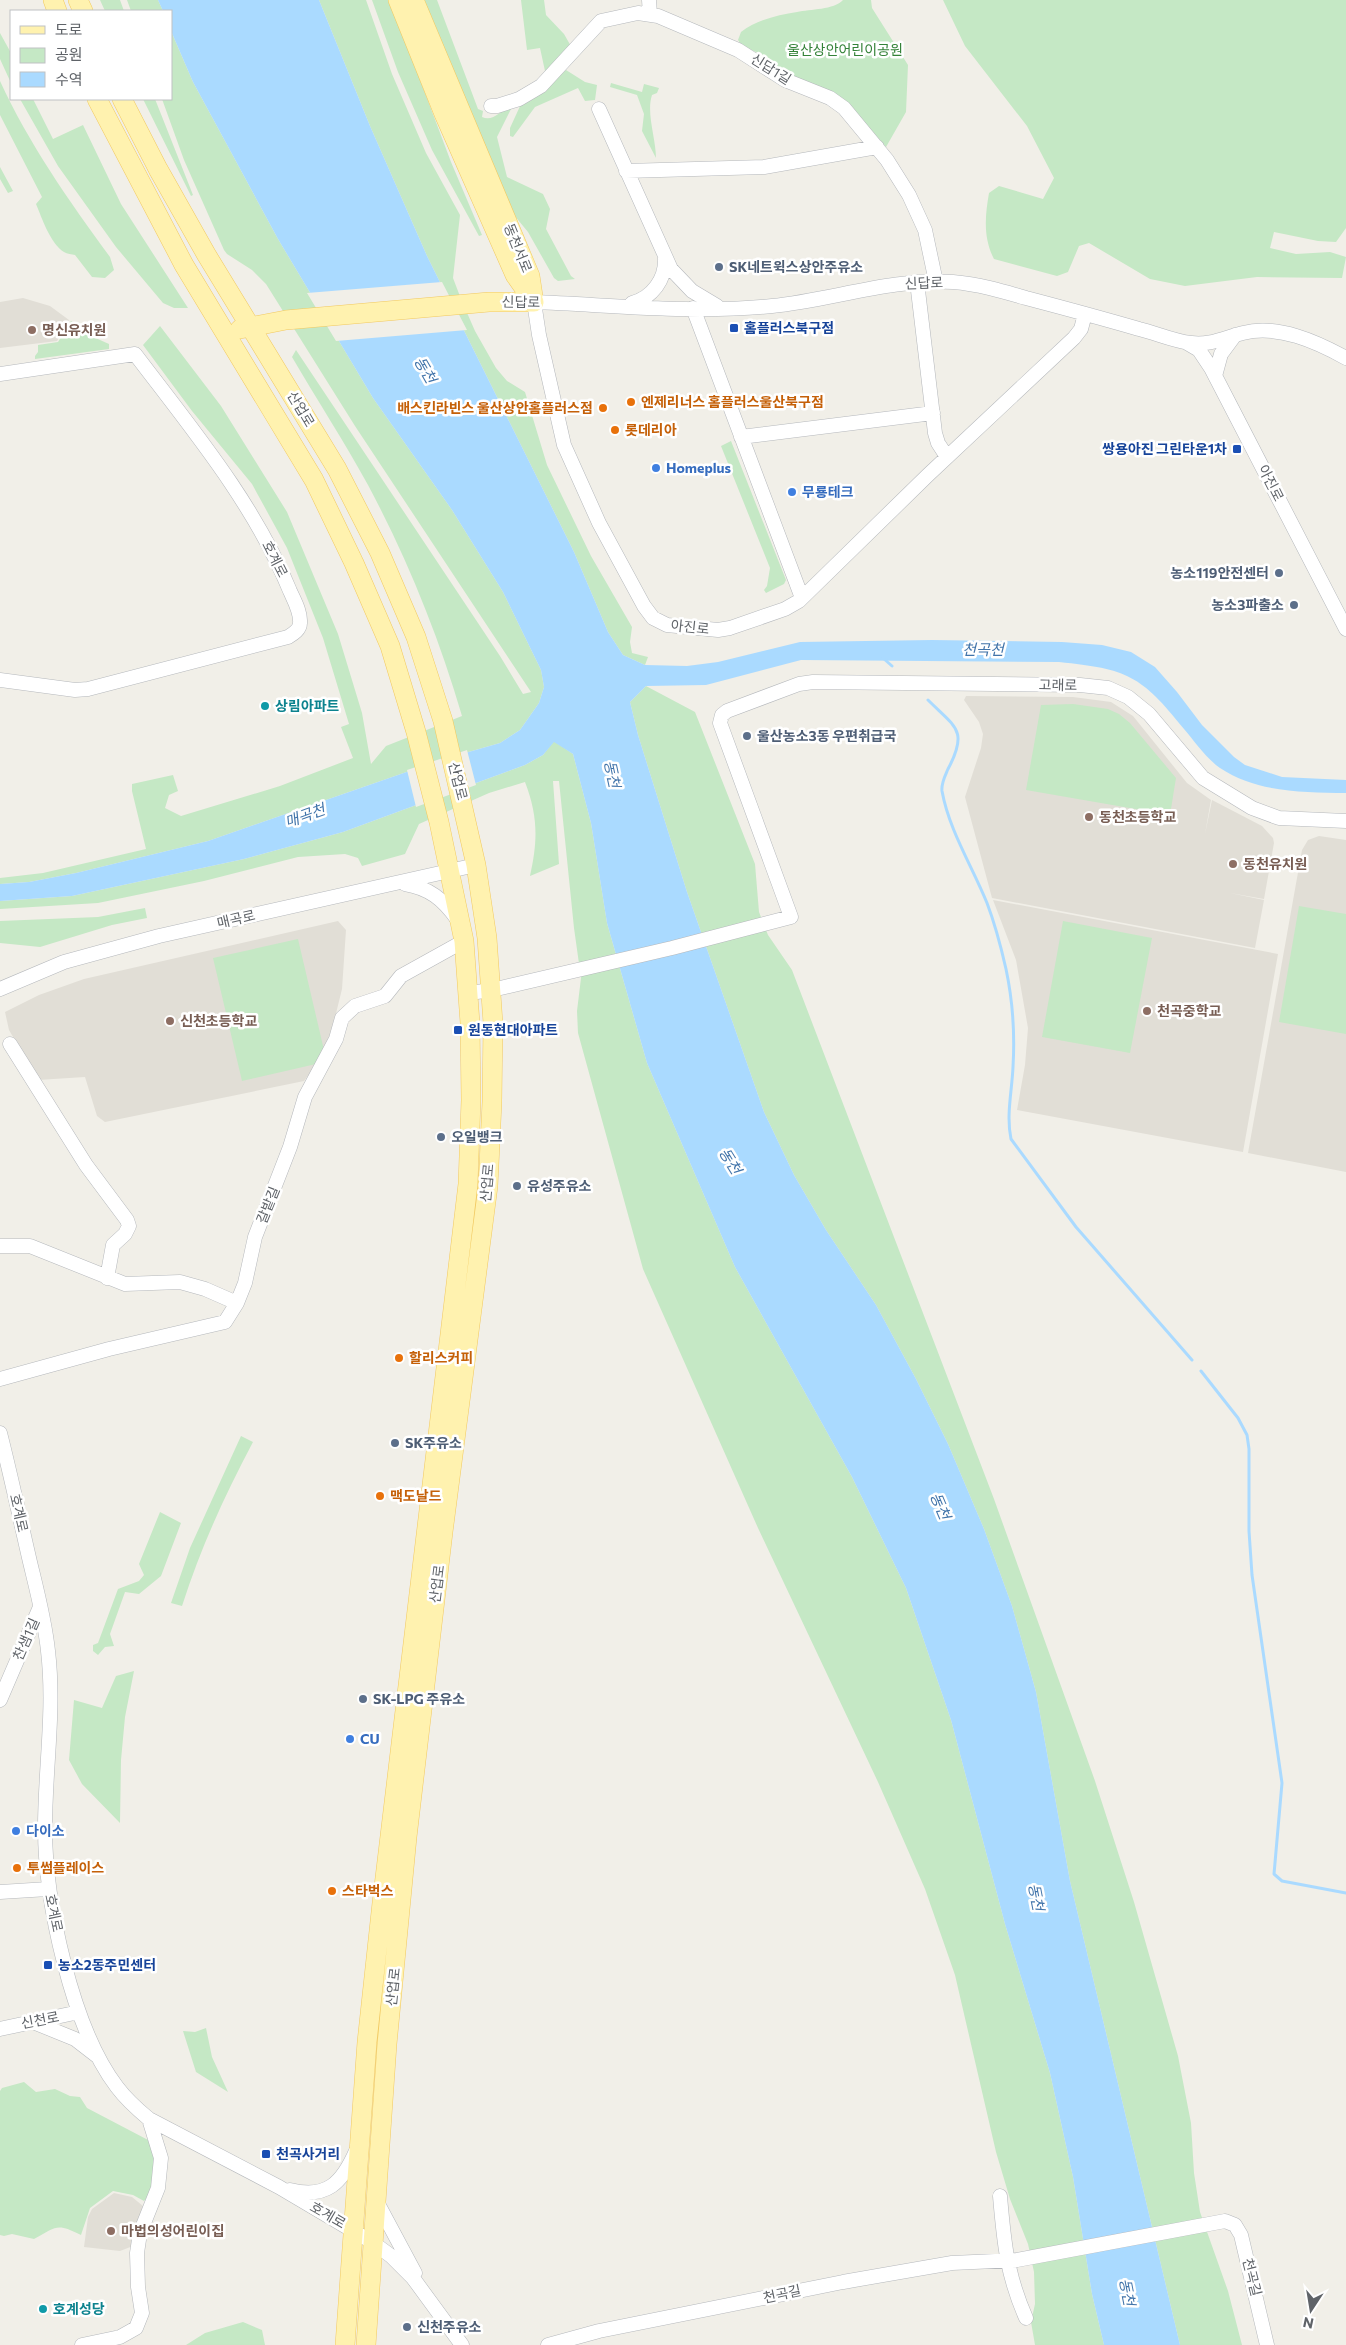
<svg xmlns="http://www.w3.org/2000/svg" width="1346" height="2345" font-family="Commissioner,'Noto Sans KR',sans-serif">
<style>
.education{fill:#e1ded6}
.green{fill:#c5e8c5}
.water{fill:#aadaff}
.pier{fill:#f1efe8}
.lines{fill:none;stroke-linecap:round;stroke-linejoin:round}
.stream{stroke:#aadaff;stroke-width:3}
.minor-casing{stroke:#b5b8bc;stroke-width:15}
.major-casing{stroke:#f2c960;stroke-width:20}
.minor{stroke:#fff;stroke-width:14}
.major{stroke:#fff2af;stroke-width:19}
.service-dot{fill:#5c6f8a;stroke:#fff;stroke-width:2}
.transit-dot{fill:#1a4fb4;stroke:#fff;stroke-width:2}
.education-dot{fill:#8d6e63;stroke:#fff;stroke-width:2}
.food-dot{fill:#e8710a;stroke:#fff;stroke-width:2}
.shop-dot{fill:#3f7fe0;stroke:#fff;stroke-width:2}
.culture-dot{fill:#0f9aa8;stroke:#fff;stroke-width:2}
.labels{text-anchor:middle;stroke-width:5;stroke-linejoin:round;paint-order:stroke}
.park-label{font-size:14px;fill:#348238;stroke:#fff}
.street-label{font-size:14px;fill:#5f6368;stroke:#fff}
.service-label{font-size:14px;font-weight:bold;fill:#4e5e75;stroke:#fff;text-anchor:start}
.transit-label{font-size:14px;font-weight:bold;fill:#164399;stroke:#fff;text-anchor:start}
.education-label{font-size:14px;font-weight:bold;fill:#785e54;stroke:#fff;text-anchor:start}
.food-label{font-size:14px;font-weight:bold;fill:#c56008;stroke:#fff;text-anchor:start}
.shop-label{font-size:14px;font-weight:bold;fill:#366cbe;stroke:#fff;text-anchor:start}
.culture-label{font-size:14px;font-weight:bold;fill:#0d838f;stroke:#fff;text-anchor:start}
.water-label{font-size:15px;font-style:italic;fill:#4174aa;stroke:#fff}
</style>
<rect width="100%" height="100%" fill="#f1efe8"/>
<path class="education" d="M 23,298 L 50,306 L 69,320 L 57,341 L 0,348 L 0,302 Z
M 966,696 L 1073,697 L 1111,702 L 1133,716 L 1187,783 L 1211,800 L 1205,834 L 1212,800 L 1262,826 L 1273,838 L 1274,843 L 1264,899 L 1230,893 L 1264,900 L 1255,948 L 992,898 L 965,797 L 981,748 L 983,734 L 979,722 L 964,700 Z
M 1319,836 L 1346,840 L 1346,1172 L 1248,1153 L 1302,850 L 1308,840 Z
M 993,900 L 1278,954 L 1243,1152 L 1017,1110 L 1025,1065 L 1028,1028 L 1016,960 Z
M 338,921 L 346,930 L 342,989 L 327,1050 L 304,1081 L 105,1122 L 97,1116 L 85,1077 L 38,1080 L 9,1030 L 5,1012 L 39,995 L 84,979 Z
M 114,2193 L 132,2197 L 143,2206 L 133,2246 L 120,2251 L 84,2247 L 88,2217 L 92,2209 Z"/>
<path class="green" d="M 100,0 L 120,0 L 124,11 L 105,11 Z
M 127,0 L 158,0 L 163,11 L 131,11 Z
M 319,0 L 366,0 L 392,74 L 426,153 L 460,215 L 453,278 L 461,299 L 475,331 L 496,368 L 507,381 L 525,392 L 547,465 L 591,556 L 632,627 L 630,642 L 632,653 L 648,657 L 645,665 L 623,655 L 608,632 L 574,552 L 427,256 L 370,126 Z
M 372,0 L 390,0 L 451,162 L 482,235 L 479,236 L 432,150 L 398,72 Z
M 423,0 L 437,0 L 478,109 L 483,111 L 482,117 C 493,122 500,111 510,106 L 511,109 L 497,137 L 507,177 L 543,194 L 550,209 L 546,229 L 571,276 L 575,279 L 558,281 L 554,278 L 528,232 L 509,209 Z
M 521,0 L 544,0 L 546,15 L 564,34 L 572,48 L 549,72 L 545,71 L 540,48 L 527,50 Z
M 843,0 L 871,0 L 872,8 L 908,65 L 906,112 L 886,147 L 857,114 L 780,70 L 756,52 L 742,46 L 738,40 L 741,32 C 756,20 778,15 797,12 C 810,9 834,10 843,0 Z
M 943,0 L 1346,0 L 1346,228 L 1336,242 L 1318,241 L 1274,232 L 1270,248 L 1296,254 L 1330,252 L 1346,257 L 1342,278 L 1257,277 L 1185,286 L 1150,279 L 1089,243 L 1079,246 L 1068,272 L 1057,276 L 994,259 C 983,238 985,216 989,193 L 999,186 L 1043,199 L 1054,178 L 1027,126 L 965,46 Z
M 171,31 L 193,82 L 278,239 L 373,398 L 452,510 L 503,592 L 541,670 L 544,687 L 539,703 L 520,730 L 500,743 L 444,759 L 208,841 L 76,873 L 29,882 L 0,884 L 0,878 L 43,873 L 146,849 L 132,791 L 132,784 L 173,775 L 178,791 L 169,795 L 165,808 L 181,816 L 280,786 L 353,758 L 341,727 L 349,724 L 323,638 L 287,548 L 252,484 L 192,411 L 143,345 L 160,326 L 221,406 L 287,512 L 338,634 L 362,713 L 371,764 L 386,746 L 462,716 C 439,637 407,558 368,485 C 344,441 317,400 292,357 L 296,350 L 500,656 L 523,694 L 531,692 L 355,426 L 266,284 L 252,270 L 227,254 L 224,250 L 184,160 L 162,99 L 171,99 Z
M 0,33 L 11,53 L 11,83 L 0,59 Z
M 566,70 L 585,82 L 597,85 L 595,100 L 585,101 L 578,88 L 535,107 L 513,137 L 510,136 L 510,128 L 521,104 L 545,88 Z
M 0,81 C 29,144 69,201 110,257 L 114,270 L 105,278 L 92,277 L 75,255 C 72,254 67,254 64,252 C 50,243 42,218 36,204 L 42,197 L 0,115 Z
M 611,83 L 642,92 L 644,84 L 659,88 L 657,93 L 652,95 C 646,113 656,139 656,158 L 642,131 L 644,114 L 637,95 L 610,87 Z
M 20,99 L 33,99 L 53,139 L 83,125 L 121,204 L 188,308 L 174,308 L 163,303 L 116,247 L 58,166 Z
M 143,99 L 155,99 L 193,195 L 191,196 Z
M 0,167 L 13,191 L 8,193 L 0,179 Z
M 71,321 L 91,336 L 109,344 L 109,349 L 35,359 L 35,356 L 38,352 L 38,345 L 58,342 Z
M 731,441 L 786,580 L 784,584 L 766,593 L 764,590 L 767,586 L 770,568 L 721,446 Z
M 646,686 L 695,712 L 755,864 L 759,912 L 768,935 L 792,970 L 994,1499 L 1095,1781 L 1134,1902 L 1178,2056 L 1191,2123 L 1194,2173 L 1200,2212 L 1228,2291 L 1242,2345 L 1180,2345 L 1070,1881 L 1036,1692 L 1012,1606 L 984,1529 L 948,1444 L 916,1379 L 876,1305 L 826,1230 L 794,1175 L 764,1112 L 687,892 L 638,735 L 630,702 Z
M 1073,704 L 1108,709 L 1119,714 L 1130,723 L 1176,778 L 1170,815 L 1026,790 L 1041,705 Z
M 554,741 L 573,754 L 591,823 L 607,923 L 647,1063 L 735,1267 L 852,1477 L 906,1588 L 951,1720 L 1005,1924 L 1050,2073 L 1073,2177 L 1092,2294 L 1104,2345 L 1035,2345 L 1031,2322 L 1035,2304 L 1034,2272 L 1028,2244 L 1010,2199 L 996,2152 L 955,1975 L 925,1889 L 878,1782 L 758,1528 L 643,1269 L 578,1033 L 577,1011 L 581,978 L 574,928 L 559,781 L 553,781 L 559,864 L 530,876 C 538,840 538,816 525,782 L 489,793 L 419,824 L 405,854 L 362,866 L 358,858 L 345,854 L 298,857 L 204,881 L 98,903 L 0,909 L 0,901 L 72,896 L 244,859 L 343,832 L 525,765 L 543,755 Z
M 1299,906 L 1346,914 L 1346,1034 L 1279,1022 Z
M 145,908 L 147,918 L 112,925 L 40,947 L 0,943 L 0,921 L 98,917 Z
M 1063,921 L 1152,938 L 1130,1053 L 1042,1037 Z
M 298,939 L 324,1050 L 316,1064 L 242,1081 L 213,958 Z
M 241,1436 L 253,1442 C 224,1497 201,1547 182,1606 L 171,1603 L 190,1548 Z
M 160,1512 L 181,1523 L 161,1576 L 139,1594 L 125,1592 L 110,1634 L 114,1646 L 105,1647 L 98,1655 L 93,1651 L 93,1645 L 98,1643 L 118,1589 L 139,1581 L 144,1575 L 139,1564 Z
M 134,1671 L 125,1717 L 121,1760 L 120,1823 L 82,1784 L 69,1760 L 74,1700 L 102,1708 L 116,1676 Z
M 206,2028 L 212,2057 L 228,2092 L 196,2072 L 183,2031 L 195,2032 Z
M 24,2082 L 36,2092 L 55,2089 L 70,2096 L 80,2097 L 87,2108 L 150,2141 L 155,2150 L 152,2192 L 144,2201 L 133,2195 L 113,2191 L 90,2208 L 81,2235 C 57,2223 57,2226 34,2239 L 12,2234 L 4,2236 L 0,2235 L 0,2091 L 2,2088 Z
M 243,2322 L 262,2330 L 265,2345 L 186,2345 L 205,2333 Z"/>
<path class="water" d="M 158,0 L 319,0 L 370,126 L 427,256 L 574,552 L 608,632 L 623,655 L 645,665 L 687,666 L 718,662 L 800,642 L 932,640 L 1062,642 L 1102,645 L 1131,652 L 1155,667 L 1177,692 L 1202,725 L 1234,757 L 1245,765 L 1282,777 L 1346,780 L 1346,793 C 1303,792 1258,793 1220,768 C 1206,758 1195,742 1184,729 C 1141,675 1127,669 1059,662 L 801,660 L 706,685 L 646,686 L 630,702 L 638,735 L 687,892 L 764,1112 L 794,1175 L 826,1230 L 876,1305 L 916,1379 L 948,1444 L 984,1529 L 1012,1606 L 1036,1692 L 1070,1881 L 1180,2345 L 1104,2345 L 1092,2294 L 1073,2177 L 1050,2073 L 1005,1924 L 951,1720 L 906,1588 L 852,1477 L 735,1267 L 647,1063 L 607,923 L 591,823 L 573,754 L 554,742 L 543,755 L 525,765 L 343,832 L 244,859 L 72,896 L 0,901 L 0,884 L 29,882 L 76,873 L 208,841 L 444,759 L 500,743 L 520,730 L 539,703 L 544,687 L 541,670 L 503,592 L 452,510 L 373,398 L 278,239 L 193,82 L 171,31 L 171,11 L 163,11 Z"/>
<path class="pier" d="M 442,282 L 467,330 L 336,341 L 307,293 Z
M 467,750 L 476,785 L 416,807 L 407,770 Z"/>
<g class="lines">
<path class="stream" d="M 883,658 L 892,666
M 928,700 C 955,727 969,730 948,769 C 945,776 941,783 942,791 C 949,830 972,866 987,903 C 995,924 1001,947 1006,969 C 1013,1002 1015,1033 1013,1067 C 1012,1091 1006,1115 1011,1139 L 1076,1227 L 1192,1360
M 1201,1371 L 1238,1418 L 1247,1435 L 1249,1449 L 1249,1531 L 1252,1575 L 1282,1783 L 1274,1874 L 1282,1881 L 1346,1893"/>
<defs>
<path id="minor" d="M 649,0 L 650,14
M 491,106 L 497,106 L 519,99 L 541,86 L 601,21 L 638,13 L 658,16 L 738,50 L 785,80 L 830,98 L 844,108 L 887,160 L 909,195 L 925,230 L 936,282
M 599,109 L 671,269 L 692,291 L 717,306
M 626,171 L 764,167 L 877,147
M 917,282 L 935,433 L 938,443 L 947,457
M 632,303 C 652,298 666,279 665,258
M 693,308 L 802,598
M 1085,314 L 1081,329 L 1074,338 L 928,475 L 799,601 L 785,609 L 730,628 L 718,630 L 667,625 L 653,618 L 644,606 L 599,523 L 564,445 L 539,335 L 534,302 C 613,305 693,314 772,306 C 832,300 892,278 953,282 C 978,284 1002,291 1026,298 C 1064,308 1101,318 1139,329 C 1156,333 1173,341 1191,343 C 1209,346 1226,337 1243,333 C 1278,324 1317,342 1346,358
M 1187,343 L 1199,350 L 1211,368 L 1346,629
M 0,374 L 135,354 C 192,429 254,503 290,591 C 294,600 301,612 300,623 C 300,630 293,634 288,637 L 88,689 L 75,690 L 0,680
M 1215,376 L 1221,354 L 1235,335
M 741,437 L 933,413
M 405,884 C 429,888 443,899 457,919
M 0,989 L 64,962 L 159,936 L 476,865
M 469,993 L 492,990 L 672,948 L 791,917 L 720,723 L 722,715 L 727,711 L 799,684 L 813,682 L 1080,685 L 1108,688 L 1128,697 L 1149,714 L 1203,778 L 1252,808 L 1279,818 L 1346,821
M 10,1044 L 86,1165 L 127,1220 L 129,1226 L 125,1234 L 113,1245 L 107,1278
M 0,1246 L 30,1246 L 125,1284 L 180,1282 L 205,1289 L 237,1303
M 0,1379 L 109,1349 L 225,1322 L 237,1303 L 245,1283 L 255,1237 L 290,1147 L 305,1097 L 336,1039 L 342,1018 L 355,1006 L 385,996 L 401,976 L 464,941
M 0,1433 C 11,1476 20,1519 30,1562 C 37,1591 45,1621 48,1651 C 55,1710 45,1768 45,1828 C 45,1902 72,2028 117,2087 C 126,2099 137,2109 149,2119 L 279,2187 L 372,2242 L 391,2256 L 413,2278 L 462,2345
M 0,1700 L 40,1607
M 0,1892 L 48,1889
M 33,2022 L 75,2039 L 97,2056
M 0,2029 L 79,2012
M 290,2190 C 327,2199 342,2183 356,2151
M 1000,2196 C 1004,2243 1007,2275 1026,2318
M 377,2202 L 415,2273
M 82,2345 L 120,2337 L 136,2328 L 142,2313 L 138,2287 L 137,2253 L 140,2233 L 158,2188 L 161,2158 L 149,2119
M 548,2345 L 599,2331 L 843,2282 L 952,2263 L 1017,2260 L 1225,2221 L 1235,2225 L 1241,2235 L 1267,2345"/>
<path id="major" d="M 53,0 L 57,11
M 78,0 L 83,11
M 398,0 L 444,114 L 515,275 L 534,302
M 414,0 L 530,276 L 533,296
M 97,99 L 184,265 L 314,480 L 354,563 L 390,646 L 416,732 L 439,822 L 464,941 L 470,1023 L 471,1100 L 468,1184 L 382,1903 L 367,2042 L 345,2345
M 122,99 L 158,169 L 206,254 L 337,469 L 380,553 L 416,637 L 443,721 L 476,865 L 487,938 L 493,1023 L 492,1102 L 488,1186 L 443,1532 L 407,1837 L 387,2044 L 366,2345
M 240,329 L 286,320 L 489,302 L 534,302"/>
</defs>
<use href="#minor" class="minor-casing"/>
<use href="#major" class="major-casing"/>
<use href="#minor" class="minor"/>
<use href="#major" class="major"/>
</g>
<g class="service-dot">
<circle cx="719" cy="267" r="5"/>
<circle cx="1279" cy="573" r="5"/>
<circle cx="1294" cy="605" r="5"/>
<circle cx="747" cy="736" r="5"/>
<circle cx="441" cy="1137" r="5"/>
<circle cx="517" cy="1186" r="5"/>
<circle cx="395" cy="1443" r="5"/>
<circle cx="363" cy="1699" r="5"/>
<circle cx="407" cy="2327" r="5"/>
</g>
<g class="transit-dot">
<rect x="729" y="323" width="10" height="10" rx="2.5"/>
<rect x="1232" y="444" width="10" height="10" rx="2.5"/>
<rect x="453" y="1025" width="10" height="10" rx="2.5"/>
<rect x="43" y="1960" width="10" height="10" rx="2.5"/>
<rect x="261" y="2149" width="10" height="10" rx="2.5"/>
</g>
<g class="education-dot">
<circle cx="32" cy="330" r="5"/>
<circle cx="1089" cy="817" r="5"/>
<circle cx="1233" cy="864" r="5"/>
<circle cx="1147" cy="1011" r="5"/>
<circle cx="170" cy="1021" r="5"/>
<circle cx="111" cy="2231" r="5"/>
</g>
<g class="food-dot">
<circle cx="631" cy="402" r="5"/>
<circle cx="603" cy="408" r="5"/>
<circle cx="615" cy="430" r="5"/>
<circle cx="399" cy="1358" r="5"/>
<circle cx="380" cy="1496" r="5"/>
<circle cx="17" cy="1868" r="5"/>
<circle cx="332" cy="1891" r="5"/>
</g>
<g class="shop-dot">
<circle cx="656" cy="468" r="5"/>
<circle cx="792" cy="492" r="5"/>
<circle cx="350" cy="1739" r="5"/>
<circle cx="16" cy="1831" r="5"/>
</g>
<g class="culture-dot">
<circle cx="265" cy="706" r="5"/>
<circle cx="43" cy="2309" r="5"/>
</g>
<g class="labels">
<g class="park-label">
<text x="845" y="55">울산상안어린이공원</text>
</g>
<g class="street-label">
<text transform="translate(771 69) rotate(32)" y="5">신답1길</text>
<text transform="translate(518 248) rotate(68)" y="5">동천서로</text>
<text transform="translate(924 283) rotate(-2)" y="5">신답로</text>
<text transform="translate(521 302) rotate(1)" y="5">신답로</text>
<text transform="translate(301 409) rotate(59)" y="5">산업로</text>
<text transform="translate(1271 483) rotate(63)" y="5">아진로</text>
<text transform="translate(275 559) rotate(63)" y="5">호계로</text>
<text transform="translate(690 627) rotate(6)" y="5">아진로</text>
<text transform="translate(1058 685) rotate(1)" y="5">고래로</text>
<text transform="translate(458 781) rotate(76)" y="5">산업로</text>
<text transform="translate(236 919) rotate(-13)" y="5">매곡로</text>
<text transform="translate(487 1183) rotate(-85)" y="5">산업로</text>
<text transform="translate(268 1205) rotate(-68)" y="5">갈밭길</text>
<text transform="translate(19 1513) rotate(77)" y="5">호계로</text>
<text transform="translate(437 1584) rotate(-83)" y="5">산업로</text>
<text transform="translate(26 1639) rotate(-66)" y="5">찬샘1길</text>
<text transform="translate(54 1913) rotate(78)" y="5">호계로</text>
<text transform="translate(393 1987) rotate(-84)" y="5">산업로</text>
<text transform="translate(40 2020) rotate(-11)" y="5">신천로</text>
<text transform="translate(328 2215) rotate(30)" y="5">호계로</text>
<text transform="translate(1252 2277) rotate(76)" y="5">천곡길</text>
<text transform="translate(782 2294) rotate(-12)" y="5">천곡길</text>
</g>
<g class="service-label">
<text x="729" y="272">SK네트윅스상안주유소</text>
<text x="1269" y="578" text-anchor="end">농소119안전센터</text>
<text x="1284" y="610" text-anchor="end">농소3파출소</text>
<text x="757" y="741">울산농소3동 우편취급국</text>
<text x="451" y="1142">오일뱅크</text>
<text x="527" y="1191">유성주유소</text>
<text x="405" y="1448">SK주유소</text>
<text x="373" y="1704">SK-LPG 주유소</text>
<text x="417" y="2332">신천주유소</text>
</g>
<g class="transit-label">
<text x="744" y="333">홈플러스북구점</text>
<text x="1227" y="454" text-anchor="end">쌍용아진 그린타운1차</text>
<text x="468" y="1035">원동현대아파트</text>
<text x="58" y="1970">농소2동주민센터</text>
<text x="276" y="2159">천곡사거리</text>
</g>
<g class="education-label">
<text x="42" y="335">명신유치원</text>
<text x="1099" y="822">동천초등학교</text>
<text x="1243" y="869">동천유치원</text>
<text x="1157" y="1016">천곡중학교</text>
<text x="180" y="1026">신천초등학교</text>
<text x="121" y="2236">마법의성어린이집</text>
</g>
<g class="food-label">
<text x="641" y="407">엔제리너스 홈플러스울산북구점</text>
<text x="593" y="413" text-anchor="end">배스킨라빈스 울산상안홈플러스점</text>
<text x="625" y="435">롯데리아</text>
<text x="409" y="1363">할리스커피</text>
<text x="390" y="1501">맥도날드</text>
<text x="27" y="1873">투썸플레이스</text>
<text x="342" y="1896">스타벅스</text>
</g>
<g class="shop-label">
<text x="666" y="473">Homeplus</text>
<text x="802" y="497">무룡테크</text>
<text x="360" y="1744">CU</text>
<text x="26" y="1836">다이소</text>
</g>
<g class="culture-label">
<text x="275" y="711">상림아파트</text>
<text x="53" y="2314">호계성당</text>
</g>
<g class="water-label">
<text transform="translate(425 370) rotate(60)" y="5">동천</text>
<text x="983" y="655">천곡천</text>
<text transform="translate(612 774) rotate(78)" y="5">동천</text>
<text transform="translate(305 816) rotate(-20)" y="5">매곡천</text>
<text transform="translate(730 1161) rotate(58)" y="5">동천</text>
<text transform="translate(940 1506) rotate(67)" y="5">동천</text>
<text transform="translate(1036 1897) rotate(79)" y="5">동천</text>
<text transform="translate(1127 2292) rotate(79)" y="5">동천</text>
</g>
</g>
<rect x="10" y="10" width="162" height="90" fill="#ffffff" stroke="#bfc1c3"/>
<rect x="20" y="26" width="25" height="8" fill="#fff2af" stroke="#bfc1c3"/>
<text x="55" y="35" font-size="15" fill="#5f6368">도로</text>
<rect x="20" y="48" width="25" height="15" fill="#c5e8c5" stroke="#bfc1c3"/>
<text x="55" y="60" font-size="15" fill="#5f6368">공원</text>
<rect x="20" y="72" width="25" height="15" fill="#aadaff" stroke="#bfc1c3"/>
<text x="55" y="85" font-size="15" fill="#5f6368">수역</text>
<g transform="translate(1311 2310) rotate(192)" stroke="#ffffff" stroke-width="4" paint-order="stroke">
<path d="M0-4L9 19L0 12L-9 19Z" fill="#5f6368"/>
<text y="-8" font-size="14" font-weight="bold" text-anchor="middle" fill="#5f6368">N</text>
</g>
</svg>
